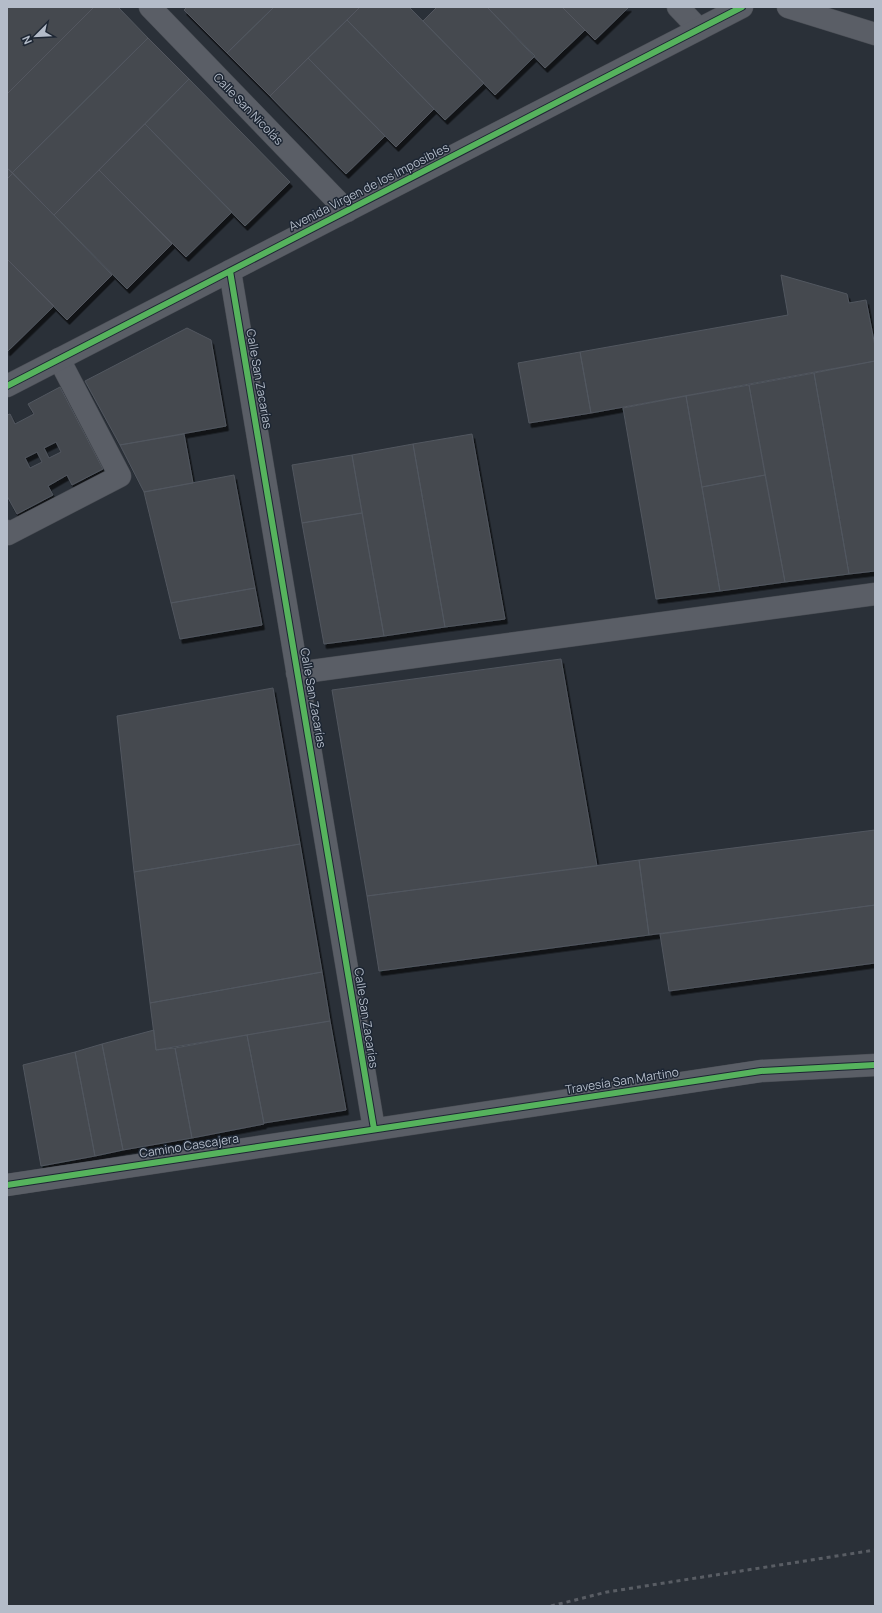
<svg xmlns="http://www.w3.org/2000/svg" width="882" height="1613" font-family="Manrope,sans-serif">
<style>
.building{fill:#444950;stroke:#52575f;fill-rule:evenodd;filter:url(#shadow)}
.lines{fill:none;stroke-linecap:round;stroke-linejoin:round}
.minor-casing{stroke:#484c53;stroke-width:23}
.tertiary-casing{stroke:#484c53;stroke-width:23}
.minor{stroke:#5a5e66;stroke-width:22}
.tertiary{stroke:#5a5e66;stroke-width:22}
.rail{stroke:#595d64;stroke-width:3;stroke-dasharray:4 4;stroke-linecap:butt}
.cycleway-casing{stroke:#1d2633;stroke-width:8}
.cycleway{stroke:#56b35d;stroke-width:6}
.labels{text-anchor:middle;stroke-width:3;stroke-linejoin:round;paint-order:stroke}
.street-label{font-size:12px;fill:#b4bcc9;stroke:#1d2633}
</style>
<defs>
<filter id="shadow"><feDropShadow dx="2.5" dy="4.5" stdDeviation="0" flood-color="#0009"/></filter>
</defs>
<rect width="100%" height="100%" fill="#2a3038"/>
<path class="building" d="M 8,7 L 94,7 L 7,94 L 7,8 Z
M 94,7 L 118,7 L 148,38 L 12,173 L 7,168 L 7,94 Z
M 187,7 L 274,7 L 227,53 L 184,10 Z
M 274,7 L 360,7 L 270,96 L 227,53 Z
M 360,7 L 409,7 L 484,83 L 445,120 L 347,20 Z
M 437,7 L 487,7 L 535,56 L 495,95 L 423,21 Z
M 487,7 L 562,7 L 585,30 L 545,68 Z
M 562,7 L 629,7 L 595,40 Z
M 347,20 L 434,109 L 396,147 L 308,58 Z
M 148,38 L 189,79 L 54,215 L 12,173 Z
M 308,58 L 385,136 L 346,174 L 270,96 Z
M 189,79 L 290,182 L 245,226 L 145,124 Z
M 145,124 L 232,212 L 186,257 L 99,170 Z
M 7,168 L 13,173 L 7,179 Z
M 99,170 L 172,244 L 127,289 L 54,215 Z
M 13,173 L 112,275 L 67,320 L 7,259 L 7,179 Z
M 7,259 L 54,306 L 8,351 L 7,351 Z
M 781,275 L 847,294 L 849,303 L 866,300 L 875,346 L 875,361 L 591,413 L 580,352 L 788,315 Z
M 187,328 L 211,340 L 226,426 L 120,445 L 85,381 Z
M 580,352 L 591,413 L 529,423 L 518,363 Z
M 875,361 L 875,571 L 849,574 L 814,373 Z
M 814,373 L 849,574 L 785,582 L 749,385 Z
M 749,385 L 765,475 L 702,487 L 686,396 Z
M 60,387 L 103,469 L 72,485 L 67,475 L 48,486 L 53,495 L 17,514 L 7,496 L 7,415 L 10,414 L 15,424 L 34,414 L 28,404 ZM 56,442 L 61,452 L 49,458 L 44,448 ZM 37,452 L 42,462 L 30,468 L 25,458 Z
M 686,396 L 720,591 L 656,599 L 623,408 Z
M 184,434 L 193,483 L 144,492 L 120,445 Z
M 472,434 L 505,619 L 445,627 L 413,444 Z
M 413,444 L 445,627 L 384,636 L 352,455 Z
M 352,455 L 362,513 L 302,523 L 292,465 Z
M 234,475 L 255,588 L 171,603 L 144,492 Z
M 765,475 L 785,582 L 720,591 L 702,487 Z
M 362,513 L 384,636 L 324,644 L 302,523 Z
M 255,588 L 262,625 L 180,639 L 171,603 Z
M 561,659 L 597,866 L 367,896 L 332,690 Z
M 273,688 L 300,844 L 134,872 L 117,716 Z
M 875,830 L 875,905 L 649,935 L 639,860 Z
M 300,844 L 322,972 L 150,1003 L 134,872 Z
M 639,860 L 649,935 L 379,971 L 367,896 Z
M 875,905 L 875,963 L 669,991 L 660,934 Z
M 322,972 L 330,1021 L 156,1050 L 150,1003 Z
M 330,1021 L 346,1110 L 264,1123 L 247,1035 Z
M 154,1030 L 156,1050 L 175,1048 L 192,1138 L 123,1150 L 102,1044 Z
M 247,1035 L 264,1124 L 192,1138 L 175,1048 Z
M 102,1044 L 123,1150 L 95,1156 L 75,1052 Z
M 75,1052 L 95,1156 L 41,1166 L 23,1065 Z"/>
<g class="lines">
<defs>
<path id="minor" d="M 150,7 L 347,211
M 678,7 L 699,29
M 788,7 L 875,34
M 230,271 L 374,1129
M 7,531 L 8,534 L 120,476 L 59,359
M 297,673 L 875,594
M 7,1185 L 761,1071 L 875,1065"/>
<path id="tertiary" d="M 7,386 L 742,7"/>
</defs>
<use href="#minor" class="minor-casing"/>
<use href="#tertiary" class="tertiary-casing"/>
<use href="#minor" class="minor"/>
<use href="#tertiary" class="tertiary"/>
<path class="rail" d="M 551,1606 L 607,1592 L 875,1550"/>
<defs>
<path id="cycleway" d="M 230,271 L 374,1129
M 7,386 L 742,7
M 7,1185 L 761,1071 L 875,1065"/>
</defs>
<use href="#cycleway" class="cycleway-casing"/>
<use href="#cycleway" class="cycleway"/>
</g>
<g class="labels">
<g class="street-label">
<text transform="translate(248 109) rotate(46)" y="4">Calle San Nicolás</text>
<text transform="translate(369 187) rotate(-27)" y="4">Avenida Virgen de los Imposibles</text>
<text transform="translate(259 379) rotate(80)" y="4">Calle San Zacarías</text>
<text transform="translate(313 698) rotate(80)" y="4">Calle San Zacarías</text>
<text transform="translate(366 1018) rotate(81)" y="4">Calle San Zacarías</text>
<text transform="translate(622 1081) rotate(-9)" y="4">Travesía San Martino</text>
<text transform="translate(189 1146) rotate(-9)" y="4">Camino Cascajera</text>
</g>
</g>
<rect width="882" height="1613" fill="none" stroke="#b4bcc9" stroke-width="16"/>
<g transform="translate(36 36) rotate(246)" stroke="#1d2633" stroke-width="3" paint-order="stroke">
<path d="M0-3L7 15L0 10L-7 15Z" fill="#b4bcc9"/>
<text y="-6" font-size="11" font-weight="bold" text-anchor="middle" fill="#b4bcc9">N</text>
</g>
</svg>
